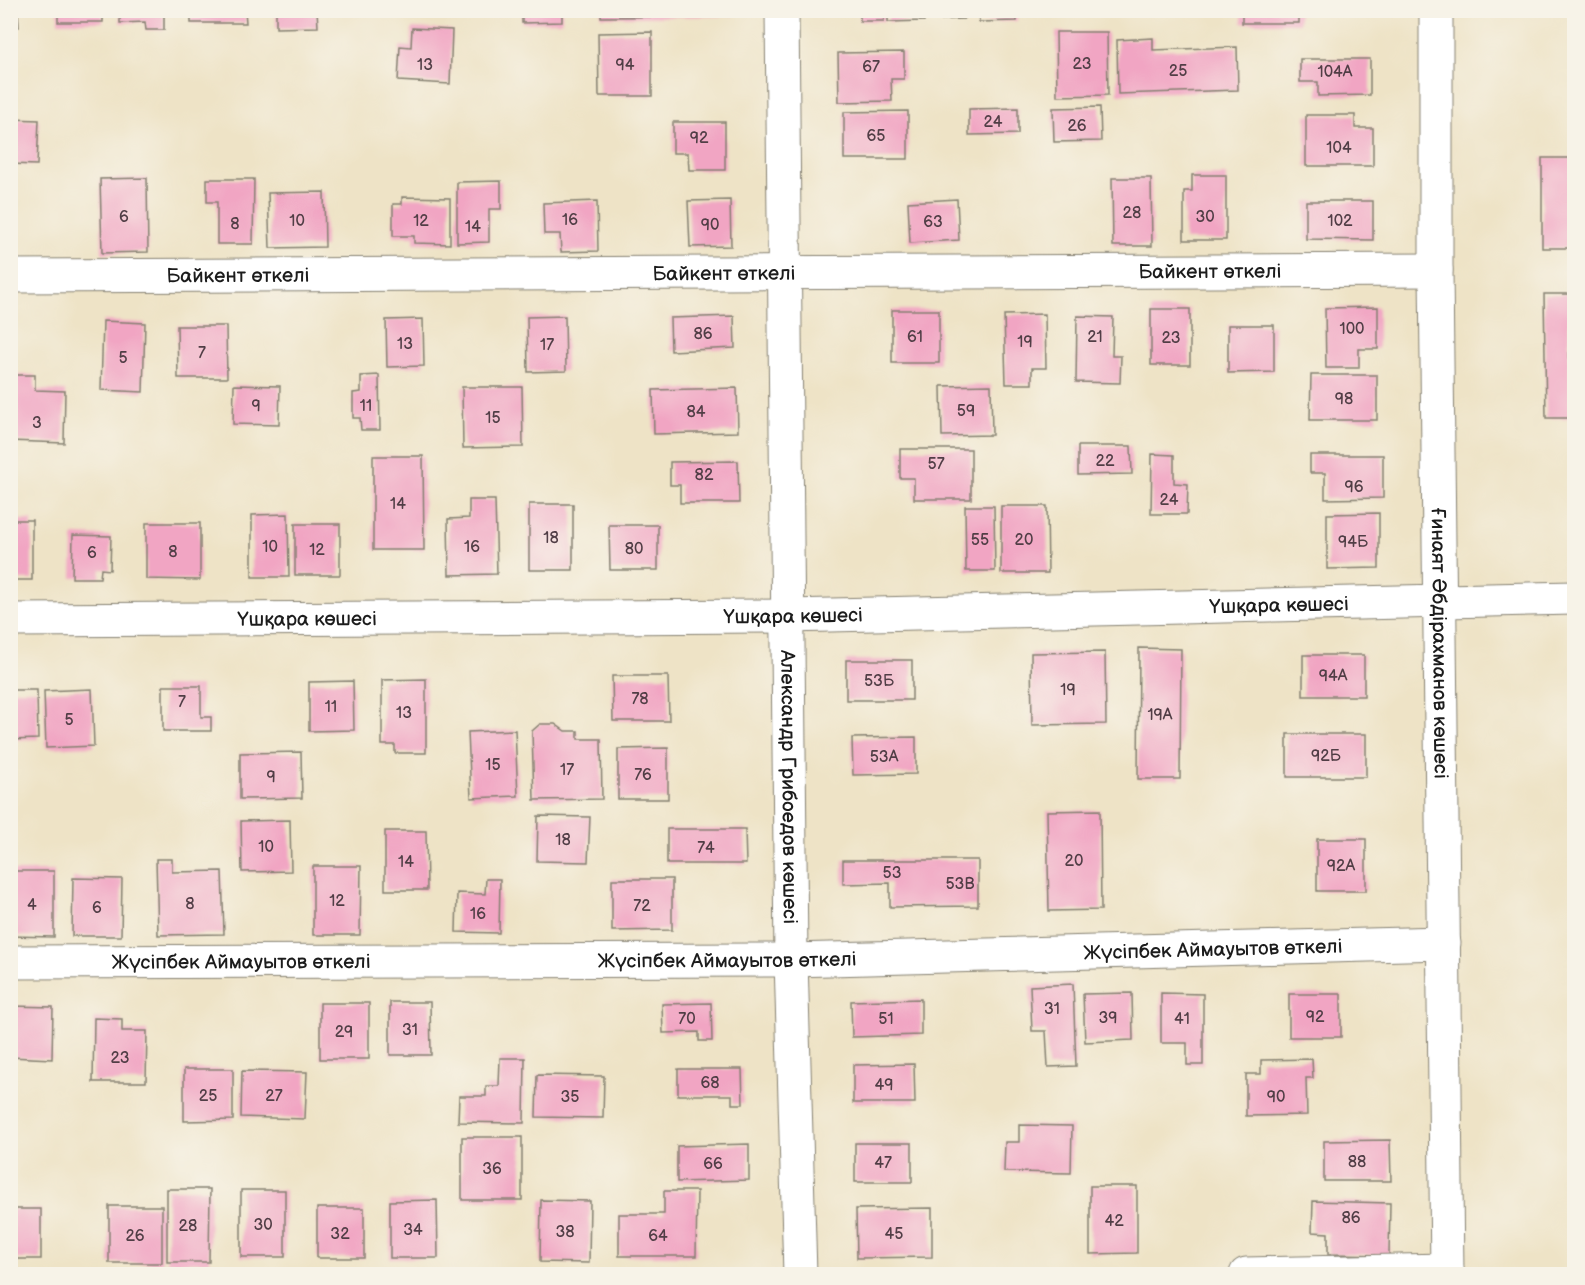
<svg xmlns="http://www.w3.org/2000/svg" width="1585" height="1285" font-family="'Balsamiq Sans',sans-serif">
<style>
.building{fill:#f1a5c3}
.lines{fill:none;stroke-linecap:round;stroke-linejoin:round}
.minor-casing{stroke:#858071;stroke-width:35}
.minor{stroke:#fff;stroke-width:33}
.labels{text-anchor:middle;stroke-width:4.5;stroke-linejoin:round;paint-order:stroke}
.number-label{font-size:16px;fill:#513e46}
.street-label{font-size:20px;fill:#1c1c1c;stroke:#f7f3e8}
</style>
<rect width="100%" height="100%" fill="#f7f3e8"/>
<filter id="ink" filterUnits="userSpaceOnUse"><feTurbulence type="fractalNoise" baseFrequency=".0167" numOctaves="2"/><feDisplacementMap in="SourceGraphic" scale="12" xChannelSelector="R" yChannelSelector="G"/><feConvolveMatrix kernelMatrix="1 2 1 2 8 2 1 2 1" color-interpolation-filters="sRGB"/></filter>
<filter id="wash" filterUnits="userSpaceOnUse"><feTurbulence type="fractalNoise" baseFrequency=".008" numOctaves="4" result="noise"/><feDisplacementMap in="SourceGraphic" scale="24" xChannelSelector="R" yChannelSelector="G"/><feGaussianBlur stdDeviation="1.35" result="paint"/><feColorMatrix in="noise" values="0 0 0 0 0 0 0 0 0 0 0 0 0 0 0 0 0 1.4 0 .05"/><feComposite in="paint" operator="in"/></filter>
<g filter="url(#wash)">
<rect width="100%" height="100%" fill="#eee3c6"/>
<g id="blocks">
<path class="building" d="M 10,10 L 18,10 L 19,27 L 10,27 Z
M 58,10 L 103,10 L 103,22 L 58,22 Z
M 120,10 L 164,10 L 164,30 L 146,30 L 145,22 L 120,23 Z
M 191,10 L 245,10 L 246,23 L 191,23 Z
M 276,10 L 317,10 L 318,27 L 276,28 Z
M 461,10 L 500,10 L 500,16 L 461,16 Z
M 522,10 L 562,10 L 562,22 L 522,23 Z
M 601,10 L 733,10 L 733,16 L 601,17 Z
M 860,10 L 884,10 L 884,21 L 860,21 Z
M 888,10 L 923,10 L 924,21 L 888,22 Z
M 928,10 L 964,10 L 964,19 L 929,20 Z
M 979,10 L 1017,10 L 1017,21 L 979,22 Z
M 1242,10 L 1299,10 L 1299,23 L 1242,23 Z
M 412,28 L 452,30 L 450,84 L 398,81 L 400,46 L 411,47 Z
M 652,32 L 652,96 L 599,96 L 598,33 Z
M 1056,32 L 1107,32 L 1108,95 L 1057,96 Z
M 1153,38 L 1153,50 L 1237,47 L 1238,90 L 1118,94 L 1117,40 Z
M 904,52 L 904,79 L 891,79 L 892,101 L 839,102 L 838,53 Z
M 1300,59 L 1370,59 L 1370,95 L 1318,96 L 1318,82 L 1300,82 Z
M 1100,107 L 1101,141 L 1054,142 L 1053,108 Z
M 1018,108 L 1018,134 L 969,135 L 969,109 Z
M 908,111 L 908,159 L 844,159 L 844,112 Z
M 1306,115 L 1355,115 L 1355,128 L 1373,128 L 1373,166 L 1306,166 Z
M 10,119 L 39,120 L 37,165 L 10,164 Z
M 673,122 L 725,122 L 725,170 L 689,170 L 688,153 L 673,153 Z
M 1542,158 L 1574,158 L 1574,248 L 1542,248 Z
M 1192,175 L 1226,175 L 1226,240 L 1184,240 L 1184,191 L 1192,191 Z
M 147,178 L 148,252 L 102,253 L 100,179 Z
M 1112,178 L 1151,178 L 1152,246 L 1113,246 Z
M 207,179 L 254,179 L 253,244 L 217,244 L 217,202 L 207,202 Z
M 501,181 L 501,209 L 489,209 L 489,242 L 457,243 L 457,182 Z
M 324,192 L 325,247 L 270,248 L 268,193 Z
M 402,197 L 450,198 L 450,244 L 414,243 L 414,236 L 393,236 L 393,204 L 402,204 Z
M 957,199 L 959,240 L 910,243 L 908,202 Z
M 730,200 L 731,246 L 690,247 L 688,201 Z
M 597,201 L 598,251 L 561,252 L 560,234 L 544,234 L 543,203 Z
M 1306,201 L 1373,201 L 1373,240 L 1306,239 Z
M 1544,294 L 1574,294 L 1574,320 L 1569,320 L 1570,418 L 1546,418 Z
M 1378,307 L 1378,349 L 1359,349 L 1359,368 L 1326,368 L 1325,308 Z
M 1151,309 L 1190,309 L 1190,365 L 1151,365 Z
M 892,310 L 939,310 L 939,363 L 892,363 Z
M 1045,314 L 1046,368 L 1032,368 L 1032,384 L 1006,384 L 1004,315 Z
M 565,316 L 566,371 L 528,372 L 527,317 Z
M 734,316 L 735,348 L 671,351 L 670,318 Z
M 1077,316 L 1113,317 L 1112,356 L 1121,356 L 1120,383 L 1076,382 Z
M 423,319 L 424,366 L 387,367 L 386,320 Z
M 103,321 L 145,323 L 143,392 L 101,390 Z
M 1228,325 L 1274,325 L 1274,372 L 1228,373 Z
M 177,326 L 226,326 L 227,378 L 178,378 Z
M 11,375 L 35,375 L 35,390 L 65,391 L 64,443 L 10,441 Z
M 379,375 L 380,430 L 361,430 L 360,418 L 353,418 L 353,393 L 361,392 L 361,376 Z
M 1311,375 L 1377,375 L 1377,420 L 1310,420 Z
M 234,385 L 280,386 L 279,425 L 233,424 Z
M 991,385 L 992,435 L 942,436 L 941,386 Z
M 462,387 L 522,387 L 523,447 L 463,448 Z
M 737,388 L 738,432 L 654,434 L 653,390 Z
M 1078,446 L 1131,446 L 1132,474 L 1078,475 Z
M 900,449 L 971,449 L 971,499 L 914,499 L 914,478 L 900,478 Z
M 1152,454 L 1174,455 L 1174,483 L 1188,484 L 1187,514 L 1151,514 Z
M 1310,455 L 1383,455 L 1383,498 L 1325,499 L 1325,473 L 1310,473 Z
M 373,456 L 423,456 L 424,550 L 373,550 Z
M 738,461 L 739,503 L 680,503 L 680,485 L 670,485 L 670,462 Z
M 469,500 L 495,500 L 497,574 L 449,575 L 448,519 L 469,518 Z
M 529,504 L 573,504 L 573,570 L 529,570 Z
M 965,506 L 994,506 L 995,571 L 966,571 Z
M 1001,506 L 1047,506 L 1048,573 L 1001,573 Z
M 1379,513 L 1379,568 L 1327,569 L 1327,514 Z
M 288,514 L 289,577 L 252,577 L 252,515 Z
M 10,520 L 32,520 L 32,580 L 10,580 Z
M 146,523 L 200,523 L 200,580 L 146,579 Z
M 295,524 L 340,524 L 340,575 L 295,575 Z
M 609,525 L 658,525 L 658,570 L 610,570 Z
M 73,535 L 111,536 L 110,570 L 101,569 L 100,578 L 72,578 Z
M 1139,648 L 1181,649 L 1180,779 L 1138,779 Z
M 1105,652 L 1106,724 L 1032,725 L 1031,653 Z
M 1303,655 L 1364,655 L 1364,696 L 1303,696 Z
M 846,660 L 912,660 L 912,700 L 846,700 Z
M 612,676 L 668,676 L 669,721 L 613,721 Z
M 426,679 L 426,753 L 395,753 L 395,745 L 382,745 L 382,680 Z
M 353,681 L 354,730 L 309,731 L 309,682 Z
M 163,686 L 201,686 L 201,717 L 211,717 L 211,731 L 163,731 Z
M 92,689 L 94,746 L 46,748 L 44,691 Z
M 10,690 L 37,690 L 38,739 L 10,740 Z
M 540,724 L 555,724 L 565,731 L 578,731 L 578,739 L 601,739 L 602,799 L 534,800 L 532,731 Z
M 515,730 L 518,796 L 471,798 L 468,732 Z
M 1287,734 L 1366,734 L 1366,777 L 1287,777 Z
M 916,737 L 916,774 L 853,775 L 852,738 Z
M 668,748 L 668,799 L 618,799 L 618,749 Z
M 301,752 L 302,798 L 240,799 L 240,753 Z
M 1100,810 L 1101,910 L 1049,911 L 1047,811 Z
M 538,816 L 590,817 L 588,862 L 537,861 Z
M 290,820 L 291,871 L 242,872 L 241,821 Z
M 667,829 L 745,829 L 746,864 L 667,864 Z
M 385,831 L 426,831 L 427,890 L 385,890 Z
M 1317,839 L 1366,839 L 1366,891 L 1317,891 Z
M 156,859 L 172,859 L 172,872 L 222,871 L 224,934 L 158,935 Z
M 843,860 L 978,860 L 978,906 L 890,907 L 890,883 L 843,884 Z
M 313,866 L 361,866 L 360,935 L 313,935 Z
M 10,871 L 54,871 L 54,937 L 10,936 Z
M 73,878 L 122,879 L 121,936 L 72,936 Z
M 486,879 L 500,879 L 499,933 L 456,932 L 457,893 L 485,894 Z
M 612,879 L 672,879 L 672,930 L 612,931 Z
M 1073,984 L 1076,1066 L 1048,1067 L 1046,1031 L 1032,1031 L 1030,986 Z
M 1132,993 L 1133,1040 L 1085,1042 L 1083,994 Z
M 1161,993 L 1203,994 L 1203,1065 L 1187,1065 L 1187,1043 L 1161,1043 Z
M 1289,994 L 1341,994 L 1341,1037 L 1289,1037 Z
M 921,999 L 921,1035 L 852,1037 L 851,1001 Z
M 390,1002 L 430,1002 L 431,1055 L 390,1055 Z
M 320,1003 L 369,1003 L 369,1059 L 320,1059 Z
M 711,1003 L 712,1041 L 699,1041 L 699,1032 L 663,1033 L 662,1004 Z
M 10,1006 L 53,1007 L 52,1059 L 10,1057 Z
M 94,1018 L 122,1019 L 122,1031 L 147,1031 L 146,1082 L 93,1082 Z
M 500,1058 L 525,1058 L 524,1123 L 458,1122 L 459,1096 L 486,1096 L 486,1086 L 499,1086 Z
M 1312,1059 L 1313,1078 L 1306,1078 L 1307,1115 L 1246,1116 L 1246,1074 L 1261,1074 L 1261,1060 Z
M 914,1064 L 915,1103 L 853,1103 L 853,1065 Z
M 184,1069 L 233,1069 L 233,1120 L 184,1121 Z
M 678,1069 L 742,1069 L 743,1104 L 732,1104 L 732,1095 L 678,1095 Z
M 242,1071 L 307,1072 L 305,1119 L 241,1117 Z
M 537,1075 L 604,1076 L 603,1118 L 536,1117 Z
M 1019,1125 L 1072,1126 L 1071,1173 L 1004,1172 L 1005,1142 L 1019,1142 Z
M 462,1137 L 522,1137 L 522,1200 L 462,1200 Z
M 1390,1140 L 1391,1181 L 1324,1181 L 1324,1141 Z
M 855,1143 L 912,1143 L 912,1182 L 855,1182 Z
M 749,1144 L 749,1180 L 677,1182 L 677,1146 Z
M 1090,1186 L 1137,1186 L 1137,1253 L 1090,1254 Z
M 167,1189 L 210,1189 L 209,1262 L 167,1262 Z
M 241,1190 L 285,1190 L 285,1257 L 241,1257 Z
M 664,1191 L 697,1191 L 696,1256 L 619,1256 L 619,1214 L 664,1214 Z
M 437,1200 L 438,1258 L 390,1258 L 390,1201 Z
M 541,1200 L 590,1201 L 589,1263 L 540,1262 Z
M 1313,1201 L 1390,1203 L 1389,1255 L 1328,1254 L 1328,1233 L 1312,1232 Z
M 109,1206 L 162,1206 L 162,1263 L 109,1263 Z
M 317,1208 L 364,1208 L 364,1258 L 317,1258 Z
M 932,1208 L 932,1257 L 857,1258 L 856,1209 Z
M 10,1209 L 41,1209 L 41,1259 L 10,1259 Z"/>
</g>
</g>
<g filter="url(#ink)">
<use href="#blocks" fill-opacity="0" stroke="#858071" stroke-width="1.5"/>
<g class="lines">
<defs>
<g id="minor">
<path id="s1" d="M 782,10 L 791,960 L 800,1274"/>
<path id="s2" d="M 1436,10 L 1436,270 L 1447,1274"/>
<path id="s3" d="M 10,276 L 1436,270"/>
<path id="s4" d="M 10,620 L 788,616 L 1574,598"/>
<path id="s5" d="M 10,962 L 791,960 L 1444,943"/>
<path d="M 1246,1274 L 1447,1270"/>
</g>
</defs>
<use href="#minor" class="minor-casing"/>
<use href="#minor" class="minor"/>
</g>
</g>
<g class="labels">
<g class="number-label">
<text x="1082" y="69">23</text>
<text x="425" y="70">13</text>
<text x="625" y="70">94</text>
<text x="871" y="72">67</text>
<text x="1178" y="76">25</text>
<text x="1335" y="77">104А</text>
<text x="993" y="127">24</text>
<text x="1077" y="131">26</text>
<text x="876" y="141">65</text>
<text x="699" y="143">92</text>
<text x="1339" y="153">104</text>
<text x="1132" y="218">28</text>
<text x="124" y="222">6</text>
<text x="1205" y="222">30</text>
<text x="570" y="225">16</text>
<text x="297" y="226">10</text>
<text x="421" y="226">12</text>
<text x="1340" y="226">102</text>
<text x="933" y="227">63</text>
<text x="235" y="229">8</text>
<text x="710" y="230">90</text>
<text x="473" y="232">14</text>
<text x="1352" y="334">100</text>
<text x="703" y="339">86</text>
<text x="915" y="342">61</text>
<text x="1095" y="342">21</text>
<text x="1171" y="343">23</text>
<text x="1025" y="347">19</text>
<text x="405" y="349">13</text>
<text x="547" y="350">17</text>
<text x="202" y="358">7</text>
<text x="123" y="363">5</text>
<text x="1344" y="404">98</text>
<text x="256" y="411">9</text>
<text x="366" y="411">11</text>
<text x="966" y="416">59</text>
<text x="696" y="417">84</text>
<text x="493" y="423">15</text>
<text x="37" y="428">3</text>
<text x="1105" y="466">22</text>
<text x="936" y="469">57</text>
<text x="704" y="480">82</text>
<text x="1354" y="492">96</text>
<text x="1169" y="505">24</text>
<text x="398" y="509">14</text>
<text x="551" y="543">18</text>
<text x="980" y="545">55</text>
<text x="1024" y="545">20</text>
<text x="1353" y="547">94Б</text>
<text x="270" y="552">10</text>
<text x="472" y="552">16</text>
<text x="634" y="554">80</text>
<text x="317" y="555">12</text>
<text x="173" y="557">8</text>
<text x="92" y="558">6</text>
<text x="1333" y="681">94А</text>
<text x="879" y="686">53Б</text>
<text x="1068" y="695">19</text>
<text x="640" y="704">78</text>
<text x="182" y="707">7</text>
<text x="331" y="712">11</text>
<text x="404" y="718">13</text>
<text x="1160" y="720">19А</text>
<text x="69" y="725">5</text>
<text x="1326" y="761">92Б</text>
<text x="884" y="762">53А</text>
<text x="493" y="770">15</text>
<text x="567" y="775">17</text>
<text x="643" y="780">76</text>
<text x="271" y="782">9</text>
<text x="563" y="845">18</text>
<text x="266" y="852">10</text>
<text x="706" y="853">74</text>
<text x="1074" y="866">20</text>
<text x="406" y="867">14</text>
<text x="1341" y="871">92А</text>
<text x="892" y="878">53</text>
<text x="960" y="889">53В</text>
<text x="337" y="906">12</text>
<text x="190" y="909">8</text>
<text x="32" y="910">4</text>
<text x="642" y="911">72</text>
<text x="97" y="913">6</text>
<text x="478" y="919">16</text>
<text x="1052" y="1014">31</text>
<text x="1315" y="1022">92</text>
<text x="1108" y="1023">39</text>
<text x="687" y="1024">70</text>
<text x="886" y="1024">51</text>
<text x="1182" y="1024">41</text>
<text x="410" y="1035">31</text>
<text x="344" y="1037">29</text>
<text x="120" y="1063">23</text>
<text x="710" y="1088">68</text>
<text x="884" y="1090">49</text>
<text x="208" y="1101">25</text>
<text x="274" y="1101">27</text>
<text x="570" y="1102">35</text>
<text x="1276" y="1102">90</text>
<text x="1357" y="1167">88</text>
<text x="883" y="1168">47</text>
<text x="713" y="1169">66</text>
<text x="492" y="1174">36</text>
<text x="1351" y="1223">86</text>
<text x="1114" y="1226">42</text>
<text x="263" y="1230">30</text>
<text x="188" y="1231">28</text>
<text x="413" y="1235">34</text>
<text x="565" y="1237">38</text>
<text x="340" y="1239">32</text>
<text x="894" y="1239">45</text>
<text x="135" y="1241">26</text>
<text x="658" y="1241">64</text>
</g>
<g class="street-label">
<text dy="7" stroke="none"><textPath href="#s3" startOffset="1200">Байкент өткелі</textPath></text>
<text dy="7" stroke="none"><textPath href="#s3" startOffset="714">Байкент өткелі</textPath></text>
<text dy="7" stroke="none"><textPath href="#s3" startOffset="228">Байкент өткелі</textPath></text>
<text dy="7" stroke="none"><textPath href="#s4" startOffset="1269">Үшқара көшесі</textPath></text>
<text dy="7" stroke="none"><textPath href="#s4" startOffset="783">Үшқара көшесі</textPath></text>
<text dy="7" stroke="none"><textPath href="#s4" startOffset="297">Үшқара көшесі</textPath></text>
<text dy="7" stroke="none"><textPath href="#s2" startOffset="633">Ғинаят Әбдірахманов көшесі</textPath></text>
<text dy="7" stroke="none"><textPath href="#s1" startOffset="777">Александр Грибоедов көшесі</textPath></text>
<text dy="7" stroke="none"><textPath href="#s5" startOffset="1203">Жүсіпбек Аймауытов өткелі</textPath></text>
<text dy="7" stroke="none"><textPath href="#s5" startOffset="717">Жүсіпбек Аймауытов өткелі</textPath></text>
<text dy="7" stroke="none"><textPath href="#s5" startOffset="231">Жүсіпбек Аймауытов өткелі</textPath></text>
</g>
</g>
<rect width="1585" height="1285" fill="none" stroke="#f7f3e8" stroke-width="36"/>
</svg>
